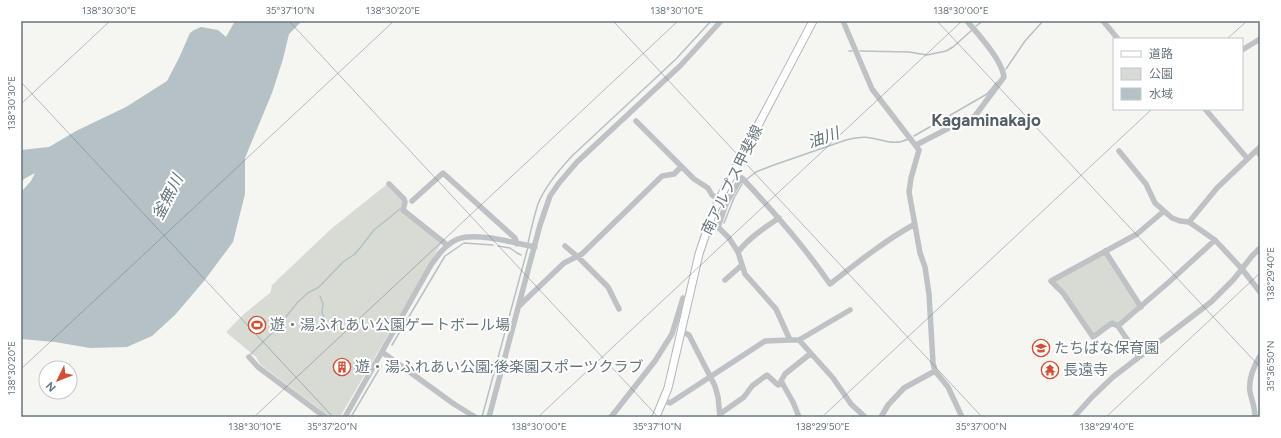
<svg xmlns="http://www.w3.org/2000/svg" width="1281" height="438" font-family="Figtree,'Noto Sans JP',sans-serif">
<style>
.green{fill:#d7dbd3}
.water{fill:#b5c1c4}
.lines{fill:none;stroke-linecap:round;stroke-linejoin:round}
.stream{stroke:#b5c1c4;stroke-width:1.5}
.major-casing{stroke:#b2b6b9;stroke-width:9}
.minor{stroke:#bec2c5;stroke-width:5.5}
.major{stroke:#fff;stroke-width:7}
.ticks{fill:none;stroke:#67767f;stroke-width:1;stroke-opacity:0.45}
.labels{text-anchor:middle;stroke-width:4;stroke-linejoin:round;paint-order:stroke}
.street-label{font-size:15px;fill:#67767f;stroke:#fff}
.poi-label{font-size:15px;fill:#67767f;stroke:#fff;text-anchor:start}
.water-label{font-size:16px;font-style:italic;fill:#63777c;stroke:#fff}
.quarter-label{font-size:17px;font-weight:bold;fill:#545f65;stroke:#fff}
.neatline{fill:none;stroke:#67767f;stroke-width:1.5}
.ticks-label{font-size:10px;text-anchor:middle;fill:#67767f}
</style>
<rect width="100%" height="100%" fill="#f5f5f2"/>
<path class="green" d="M 386,185 L 403,202 L 401,206 L 441,244 L 340,417 L 330,417 L 260,364 L 256,357 L 227,333 L 227,331 L 245,313 L 270,293 L 272,287 L 271,286 L 331,229 Z
M 1105,251 L 1141,307 L 1118,326 L 1111,323 L 1093,337 L 1053,279 Z"/>
<path class="water" d="M 235,21 L 302,21 L 289,34 L 283,59 L 272,93 L 245,158 L 245,194 L 233,242 L 204,281 L 175,315 L 152,336 L 127,347 L 90,348 L 55,342 L 21,339 L 21,192 L 31,181 L 35,173 L 24,179 L 21,182 L 21,150 L 49,147 L 76,131 L 126,107 L 167,81 L 179,58 L 190,33 L 194,30 L 201,27 L 218,30 L 226,37 Z"/>
<g class="lines">
<path class="stream" d="M 976,26 L 983,21
M 849,51 L 852,51
M 860,51 L 909,52 L 927,55 L 946,51 L 953,47 L 972,30
M 1006,69 L 1025,41 L 1043,21
M 914,136 L 987,94 L 997,82
M 747,179 L 756,172 L 771,166 L 846,140 C 854,138 863,136 871,138 C 884,140 895,146 908,139
M 724,223 L 734,198 L 742,184
M 528,243 C 531,230 534,216 538,204 C 545,186 559,170 572,156 L 676,59 L 711,21
M 498,246 L 510,248 L 517,253 L 521,255
M 320,296 L 323,304 L 322,312 L 324,319
M 392,345 L 445,256 L 464,243 L 493,245
M 251,354 L 275,330 L 298,302 L 308,293 L 319,287 L 343,262 L 355,254 L 360,248 L 374,230 L 400,209
M 351,417 L 381,366
M 482,417 L 528,247"/>
<defs>
<path id="major" d="M 656,417 L 668,388 L 699,254 L 712,215 L 725,188 L 813,21"/>
</defs>
<use href="#major" class="major-casing"/>
<path class="minor" d="M 843,21 L 872,89 L 919,150 L 911,178 L 909,192 L 920,253 L 925,267 L 929,294 L 933,363 L 935,371 L 948,387 L 962,417
M 1103,21 L 1118,39
M 1242,50 L 1260,39
M 1205,109 L 1247,158
M 636,121 L 694,179 L 708,188 L 712,195 L 726,204 L 718,227 L 729,238 L 738,252 L 745,274 L 776,309 L 790,340 L 799,340 L 850,310
M 916,145 L 949,128 L 960,126 L 975,116 L 1004,77 C 1002,60 978,34 967,21
M 1257,150 L 1260,155
M 1119,151 L 1146,184 L 1155,203 L 1164,211 L 1172,218 L 1180,221 L 1189,222 L 1215,240 L 1242,269 L 1260,292
M 389,184 L 404,199 L 405,202 L 403,210 L 447,245
M 412,201 L 443,173 L 515,238 L 517,244
M 726,204 L 738,183 L 742,178 C 774,212 804,246 830,284 C 857,263 884,241 915,224
M 1189,222 L 1217,188 L 1260,147
M 565,246 L 578,257 L 608,287 L 619,309
M 1105,251 L 1141,307
M 738,252 C 749,238 764,228 779,218
M 725,280 L 742,265
M 519,306 L 564,263 L 582,254 L 662,176 L 674,174 L 681,167
M 1118,326 L 1169,282 L 1215,240
M 681,331 L 689,335 L 715,386 L 718,397 L 720,417
M 799,340 L 833,378 L 851,404 L 865,417
M 382,352 L 454,404 L 475,417
M 249,357 L 258,367 L 325,417
M 1139,357 L 1118,326 L 1112,323 L 1093,337 L 1063,293 L 1051,281 L 1137,234 L 1164,211
M 663,400 L 670,403 L 765,341 L 790,340
M 720,414 L 744,397 L 752,386 L 767,375 L 778,385 L 782,383
M 345,417 L 431,265 C 438,255 446,244 458,239 C 476,232 515,243 535,247
M 489,417 L 540,225 L 550,196 L 559,183 L 577,162 L 681,65 L 721,21
M 611,417 L 655,361 L 672,334 L 683,298 L 689,300
M 799,417 L 793,402 L 781,381 L 785,374 L 810,354
M 881,417 L 888,405 L 904,388 L 935,371
M 1074,417 L 1092,397 L 1113,377 L 1211,302 L 1234,279 L 1252,256 L 1260,248
M 1255,417 C 1255,408 1252,401 1250,392 C 1248,379 1254,366 1260,356"/>
<use href="#major" class="major"/>
</g>
<path class="ticks" d="M 289,21 L 658,417M 613,21 L 982,417M 937,21 L 1260,367M 1227,39 L 1247,21M 21,82 L 333,417M 21,104 L 110,21M 21,369 L 394,21M 254,417 L 678,21M 538,417 L 962,21M 822,417 L 1152,109M 1106,417 L 1260,273"/>
<defs>
<symbol id="stadium-ring" viewBox="-11 -11 22 22"><circle r="9.5" fill="#fff" stroke="#d05036" stroke-width="1.5"/><path d="M0-5a6.5 5 0 1 0 0 10a6.5 5 0 1 0 0-10ZM-3.5-1.8h7v3.6h-7Z" fill="#d05036"/></symbol>
<symbol id="school-ring" viewBox="-11 -11 22 22"><circle r="9.5" fill="#fff" stroke="#d05036" stroke-width="1.5"/><path d="M0-5L7-2L0 1L-7-2ZM-4 1L0 2.5L4 1V4Q0 6-4 4Z" fill="#d05036"/></symbol>
<symbol id="building-ring" viewBox="-11 -11 22 22"><circle r="9.5" fill="#fff" stroke="#d05036" stroke-width="1.5"/><path d="M-4-6H4V6H1V3H-1V6H-4ZM-2.5-4.3h1.7v1.8h-1.7ZM.8-4.3h1.7v1.8H.8ZM-2.5-1h1.7V.8h-1.7ZM.8-1h1.7V.8H.8Z" fill="#d05036"/></symbol>
<symbol id="temple-ring" viewBox="-11 -11 22 22"><circle r="9.5" fill="#fff" stroke="#d05036" stroke-width="1.5"/><path d="M0-6L5-2H3V0L6.5 2.5H4V6H1.5V3h-3V6H-4V2.5H-6.5L-3 0V-2H-5Z" fill="#d05036"/></symbol>
</defs>
<g fill-rule="evenodd">
<use href="#stadium-ring" x="247" y="315" width="20" height="20"/>
<use href="#school-ring" x="1031" y="338" width="20" height="20"/>
<use href="#building-ring" x="332" y="357" width="20" height="20"/>
<use href="#temple-ring" x="1040" y="360" width="20" height="20"/>
</g>
<g class="labels">
<g class="street-label">
<text transform="translate(732 180) rotate(-64)" y="5">南アルプス甲斐線</text>
</g>
<g class="poi-label">
<text x="270" y="330">遊・湯ふれあい公園ゲートボール場</text>
<text x="1054" y="353">たちばな保育園</text>
<text x="355" y="372">遊・湯ふれあい公園;後楽園スポーツクラブ</text>
<text x="1063" y="375">長遠寺</text>
</g>
<g class="water-label">
<text transform="translate(823 137) rotate(-19)" y="6">油川</text>
<text transform="translate(167 197) rotate(-63)" y="6">釜無川</text>
</g>
<g class="quarter-label">
<text x="986" y="126">Kagaminakajo</text>
</g>
</g>
<rect width="1281" height="438" fill="none" stroke="#ffffff" stroke-width="44"/>
<rect x="1113" y="38" width="130" height="72" fill="#ffffff" stroke="#c2c8cc"/>
<rect x="1121" y="51" width="20" height="6" fill="#ffffff" stroke="#c2c8cc"/>
<text x="1149" y="58" font-size="12" fill="#67767f">道路</text>
<rect x="1121" y="68" width="20" height="12" fill="#d7dbd3" stroke="#c2c8cc"/>
<text x="1149" y="78" font-size="12" fill="#67767f">公園</text>
<rect x="1121" y="88" width="20" height="12" fill="#b5c1c4" stroke="#c2c8cc"/>
<text x="1149" y="98" font-size="12" fill="#67767f">水域</text>
<g transform="translate(58 380) rotate(227)"><circle r="19" fill="#ffffff" stroke="#c2c8cc"/>
<path d="M0-3L7 15L0 10L-7 15Z" fill="#d05036"/>
<text y="-6" font-size="11" font-weight="bold" text-anchor="middle" fill="#67767f">N</text>
</g>
<rect x="22" y="22" width="1237" height="394" class="neatline"/>
<g class="ticks-label">
<text x="109" y="14">138°30'30"E</text>
<text x="290" y="14">35°37'10"N</text>
<text x="393" y="14">138°30'20"E</text>
<text x="677" y="14">138°30'10"E</text>
<text x="961" y="14">138°30'00"E</text>
<text transform="translate(11 103) rotate(-90)" y="4">138°30'30"E</text>
<text transform="translate(1270 274) rotate(-90)" y="4">138°29'40"E</text>
<text transform="translate(1270 366) rotate(-90)" y="4">35°36'50"N</text>
<text transform="translate(11 368) rotate(-90)" y="4">138°30'20"E</text>
<text x="255" y="430">138°30'10"E</text>
<text x="332" y="430">35°37'20"N</text>
<text x="539" y="430">138°30'00"E</text>
<text x="657" y="430">35°37'10"N</text>
<text x="823" y="430">138°29'50"E</text>
<text x="981" y="430">35°37'00"N</text>
<text x="1107" y="430">138°29'40"E</text>
</g>
</svg>
